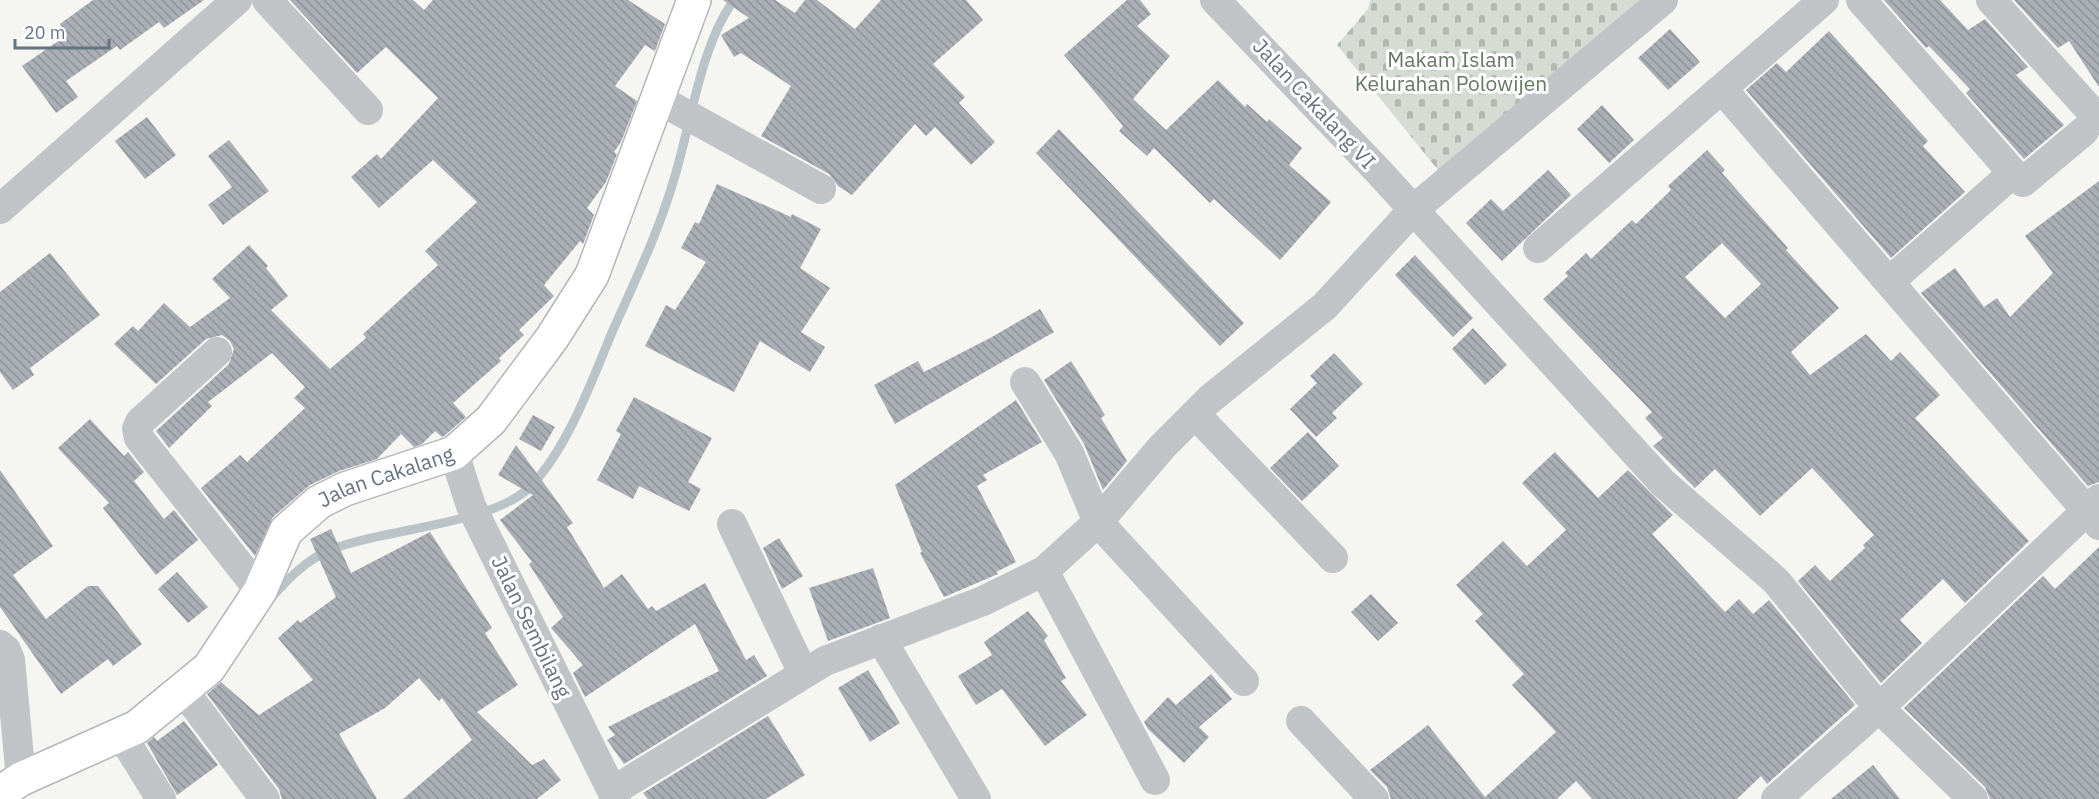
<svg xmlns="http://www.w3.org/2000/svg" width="2099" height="799" font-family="'IBM Plex Sans',sans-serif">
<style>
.cemetery{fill:url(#cemetery-stones)}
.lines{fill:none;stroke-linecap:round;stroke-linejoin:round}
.stream{stroke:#bac4c8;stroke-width:9}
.building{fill:url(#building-back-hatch);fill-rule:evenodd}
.secondary-casing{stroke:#b3b7bb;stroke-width:36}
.street{stroke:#c0c4c7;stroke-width:30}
.secondary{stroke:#fff;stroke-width:33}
.labels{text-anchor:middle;stroke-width:6;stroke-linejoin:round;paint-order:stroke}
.park-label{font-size:21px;fill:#677864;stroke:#fff}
.street-label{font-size:21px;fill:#667381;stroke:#fff}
</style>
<defs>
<pattern id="cemetery-stones" width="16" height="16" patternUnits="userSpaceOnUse" patternTransform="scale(1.5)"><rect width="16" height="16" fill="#d6dcd3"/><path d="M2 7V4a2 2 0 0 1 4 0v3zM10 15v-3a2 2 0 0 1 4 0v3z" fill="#b1b7b1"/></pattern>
<pattern id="building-back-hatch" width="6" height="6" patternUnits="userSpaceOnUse" patternTransform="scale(1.5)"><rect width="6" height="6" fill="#a9afb5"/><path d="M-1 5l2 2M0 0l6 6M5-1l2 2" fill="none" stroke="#8d9399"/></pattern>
</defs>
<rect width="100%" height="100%" fill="#f5f5f2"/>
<path class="cemetery" d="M 1370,0 L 1650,0 L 1442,175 L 1337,45 L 1368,9 Z"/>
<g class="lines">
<path class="stream" d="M 271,598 C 288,579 306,560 330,550 C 385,528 493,525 531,486 C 569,446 592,380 613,330 C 635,281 659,231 674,179 C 691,125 700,46 734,0"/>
</g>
<path class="building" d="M 93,0 L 204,0 L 164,28 L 159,22 L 120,50 L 117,46 L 66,81 L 78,97 L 56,113 L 22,66 L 67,35 L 60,24 Z
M 290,0 L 413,0 L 424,10 L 433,0 L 628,0 L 665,24 L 655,51 L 645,45 L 615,86 L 637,101 L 621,142 L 614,152 L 617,154 L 606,182 L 587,208 L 594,215 L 583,244 L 580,241 L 544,285 L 554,296 L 519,330 L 524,335 L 499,358 L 501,361 L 453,403 L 466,417 L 444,436 L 442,437 L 435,431 L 422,444 L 414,447 L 401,434 L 377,459 L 339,471 L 310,485 L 273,517 L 255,556 L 201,488 L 240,455 L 247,462 L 305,408 L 294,398 L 305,387 L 272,353 L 208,402 L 212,406 L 169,448 L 156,431 L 229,364 L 234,349 L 230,341 L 222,335 L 206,339 L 156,384 L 114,344 L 133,326 L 138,331 L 164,303 L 190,327 L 230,298 L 212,279 L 249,245 L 268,266 L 266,268 L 288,296 L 271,310 L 330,369 L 366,338 L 363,334 L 438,265 L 425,251 L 477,202 L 433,160 L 379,208 L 351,177 L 377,154 L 381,159 L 438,98 L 386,47 L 357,73 Z
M 723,0 L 775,0 L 795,13 L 805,0 L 817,0 L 855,29 L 881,0 L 966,0 L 983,20 L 933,64 L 965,97 L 959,103 L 995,142 L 971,165 L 935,127 L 926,136 L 915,124 L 852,195 L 838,186 L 829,174 L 761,136 L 791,86 L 741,53 L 734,57 L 721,35 L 749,18 Z
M 1127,0 L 1140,0 L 1151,14 L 1137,26 L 1170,56 L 1133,99 L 1166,130 L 1218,80 L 1245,107 L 1247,104 L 1267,122 L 1269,119 L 1302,148 L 1289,165 L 1331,202 L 1280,260 L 1214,199 L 1210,203 L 1154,148 L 1147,156 L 1119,131 L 1123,126 L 1064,55 Z
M 1884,0 L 1940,0 L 1968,30 L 1985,19 L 2028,67 L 2016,75 L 2064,125 L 2024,159 L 1966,93 L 1970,89 L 1929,46 L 1926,48 Z
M 2014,0 L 2099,0 L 2099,87 L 2069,41 L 2058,48 Z
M 1670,29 L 1700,62 L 1668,90 L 1638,58 Z
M 1829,31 L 1928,141 L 1923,146 L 1965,192 L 1891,258 L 1746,90 L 1777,63 L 1786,72 Z
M 1602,105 L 1634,140 L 1609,163 L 1577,129 Z
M 147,117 L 176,155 L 145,179 L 115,141 Z
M 1059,129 L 1244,323 L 1220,346 L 1036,153 Z
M 229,140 L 269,191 L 223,225 L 208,205 L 232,187 L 208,156 Z
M 1707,150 L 1725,170 L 1722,173 L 1788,248 L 1786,250 L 1839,308 L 1791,352 L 1810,375 L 1866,334 L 1891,361 L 1900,352 L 1940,395 L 1915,418 L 2029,541 L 1965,603 L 1943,579 L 1900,620 L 1922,643 L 1881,683 L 1798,581 L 1815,565 L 1830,581 L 1865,548 L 1863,545 L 1874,535 L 1812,468 L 1760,516 L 1715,469 L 1695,488 L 1653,446 L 1663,438 L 1645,418 L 1652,412 L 1543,299 L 1568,276 L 1565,273 L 1586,253 L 1591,259 L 1632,220 L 1636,224 L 1671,190 L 1668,186 ZM 1722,243 L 1761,284 L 1725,318 L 1685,277 Z
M 1548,170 L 1571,195 L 1502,261 L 1466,223 L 1491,199 L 1503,211 Z
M 2099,181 L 2099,482 L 2088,486 L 1921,293 L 1955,268 L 1984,307 L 1997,298 L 2010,317 L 2053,273 L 2025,236 Z
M 717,184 L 791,217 L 792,214 L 821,229 L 800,268 L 830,288 L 801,332 L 825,347 L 810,372 L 760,341 L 734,392 L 645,346 L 666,305 L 675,310 L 706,262 L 681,248 L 695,222 L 699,224 Z
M 50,253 L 100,315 L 30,368 L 34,375 L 13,390 L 0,372 L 0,292 Z
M 1415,255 L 1473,318 L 1453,337 L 1395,275 Z
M 1040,309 L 1054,332 L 895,424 L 874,385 L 918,361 L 924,372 L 992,337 Z
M 1473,328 L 1507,365 L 1485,385 L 1452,349 Z
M 1334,353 L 1363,384 L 1332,413 L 1337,418 L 1316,437 L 1290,409 L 1317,383 L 1310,376 Z
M 1071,361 L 1105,415 L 1101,418 L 1127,461 L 1103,490 L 1084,444 L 1044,380 Z
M 634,397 L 712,438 L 688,482 L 701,489 L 689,511 L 639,486 L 633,499 L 597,480 L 621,434 L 616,431 Z
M 1016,400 L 1042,442 L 983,475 L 987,480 L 977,486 L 1016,562 L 996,572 L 998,574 L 944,597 L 920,553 L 922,552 L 895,485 Z
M 533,415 L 555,427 L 541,451 L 519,439 Z
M 90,419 L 124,456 L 128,452 L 144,472 L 134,481 L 164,519 L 174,510 L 198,540 L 156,575 L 103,508 L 109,503 L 58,448 Z
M 1308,432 L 1339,466 L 1302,501 L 1270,468 Z
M 516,445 L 573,523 L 567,527 L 604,588 L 622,574 L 648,609 L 652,606 L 656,611 L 705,583 L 746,660 L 754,655 L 767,676 L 624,764 L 607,740 L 615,735 L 608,727 L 719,671 L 695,624 L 585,697 L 573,673 L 583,665 L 551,628 L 563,617 L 529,564 L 532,562 L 500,520 L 533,495 L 498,475 Z
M 1555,452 L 1598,498 L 1628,470 L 1673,515 L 1652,534 L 1725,612 L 1739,599 L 1753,614 L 1769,600 L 1855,705 L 1767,784 L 1761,776 L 1737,799 L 1592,799 L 1576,781 L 1557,799 L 1391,799 L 1387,787 L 1370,770 L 1428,725 L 1485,797 L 1556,732 L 1512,685 L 1524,674 L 1475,621 L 1483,614 L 1456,585 L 1503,541 L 1527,566 L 1566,530 L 1522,483 Z
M 0,470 L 53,546 L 13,575 L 46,619 L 88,586 L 98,586 L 142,644 L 113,666 L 108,659 L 61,694 L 0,607 Z
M 331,529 L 351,573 L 430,532 L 492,628 L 485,633 L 518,685 L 477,712 L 532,765 L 544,759 L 561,780 L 537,799 L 403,799 L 472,740 L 442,698 L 439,701 L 419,678 L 385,708 L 339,734 L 377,799 L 282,799 L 279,789 L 207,694 L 221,682 L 259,715 L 313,680 L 278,638 L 298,620 L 300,623 L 336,597 L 310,539 Z
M 779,538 L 803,576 L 782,589 L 763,548 Z
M 2099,547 L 2099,799 L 1990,799 L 1985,787 L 1904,708 L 2043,576 L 2055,589 Z
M 873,568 L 890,618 L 828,641 L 809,588 Z
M 177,572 L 208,607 L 188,623 L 158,589 Z
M 1371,594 L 1398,623 L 1378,641 L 1351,612 Z
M 1028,611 L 1048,636 L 1044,640 L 1066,678 L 1061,681 L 1087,715 L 1045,746 L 1002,689 L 976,705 L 958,676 L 992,655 L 984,642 Z
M 868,670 L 900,723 L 870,742 L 838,688 Z
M 1211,674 L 1232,699 L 1199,727 L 1209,737 L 1184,763 L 1148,729 L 1144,722 L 1168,697 L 1176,705 Z
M 768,716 L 805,775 L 766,799 L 648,799 L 643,793 Z
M 184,721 L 218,765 L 177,795 L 147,743 L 154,737 L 157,741 Z
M 1873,765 L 1900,799 L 1831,799 Z"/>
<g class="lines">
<defs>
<g id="secondary">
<path id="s1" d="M 0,793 L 21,779 L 137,727 L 209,668 L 260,591 L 286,531 L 319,502 L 345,489 L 454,453 L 491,420 L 552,338 L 592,275 L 694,0"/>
</g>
</defs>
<use href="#secondary" class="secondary-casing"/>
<path class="street" d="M 267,0 L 368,110
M 1215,0 L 1379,172 L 1663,483 L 1776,581 L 1879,708 L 1973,799
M 1861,0 L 2013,173
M 1991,0 L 2099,120
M 1723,90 L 2099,525
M 658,99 L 821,189
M 0,209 L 237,0
M 1538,248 L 1824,0
M 1890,281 L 2013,173 L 2023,182 L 2084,131
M 217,352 L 140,422 L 137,429 L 139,438 L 260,591
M 1025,382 L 1069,453 L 1098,522 L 1244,681
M 1195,414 L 1333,558
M 454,453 L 471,506 L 616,799
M 732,524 L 803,673
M 1044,571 L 1155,780
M 881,639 L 976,799
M 0,645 L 6,650 L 10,660 L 21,779
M 183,690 L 265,799
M 1301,721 L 1374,799
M 122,736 L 161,799
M 613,791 L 825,661 L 983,601 L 1044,571 L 1098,522 L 1162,447 L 1210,399 L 1325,306 L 1413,210 L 1663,0
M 1776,799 L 1879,708 L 2099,499"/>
<use href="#secondary" class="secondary"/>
</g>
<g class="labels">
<g class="park-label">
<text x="1451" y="67">Makam Islam<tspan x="1451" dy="24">Kelurahan Polowijen</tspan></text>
</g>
<g class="street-label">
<text transform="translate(1314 104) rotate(47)" y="7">Jalan Cakalang VI</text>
<text dy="7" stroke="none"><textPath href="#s1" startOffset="519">Jalan Cakalang</textPath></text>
<text transform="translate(531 627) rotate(64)" y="7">Jalan Sembilang</text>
</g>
</g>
<path d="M15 39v9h94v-9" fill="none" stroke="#667381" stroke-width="3"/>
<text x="24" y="39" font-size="18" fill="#667381" stroke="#ffffff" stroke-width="4.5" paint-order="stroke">20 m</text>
</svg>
